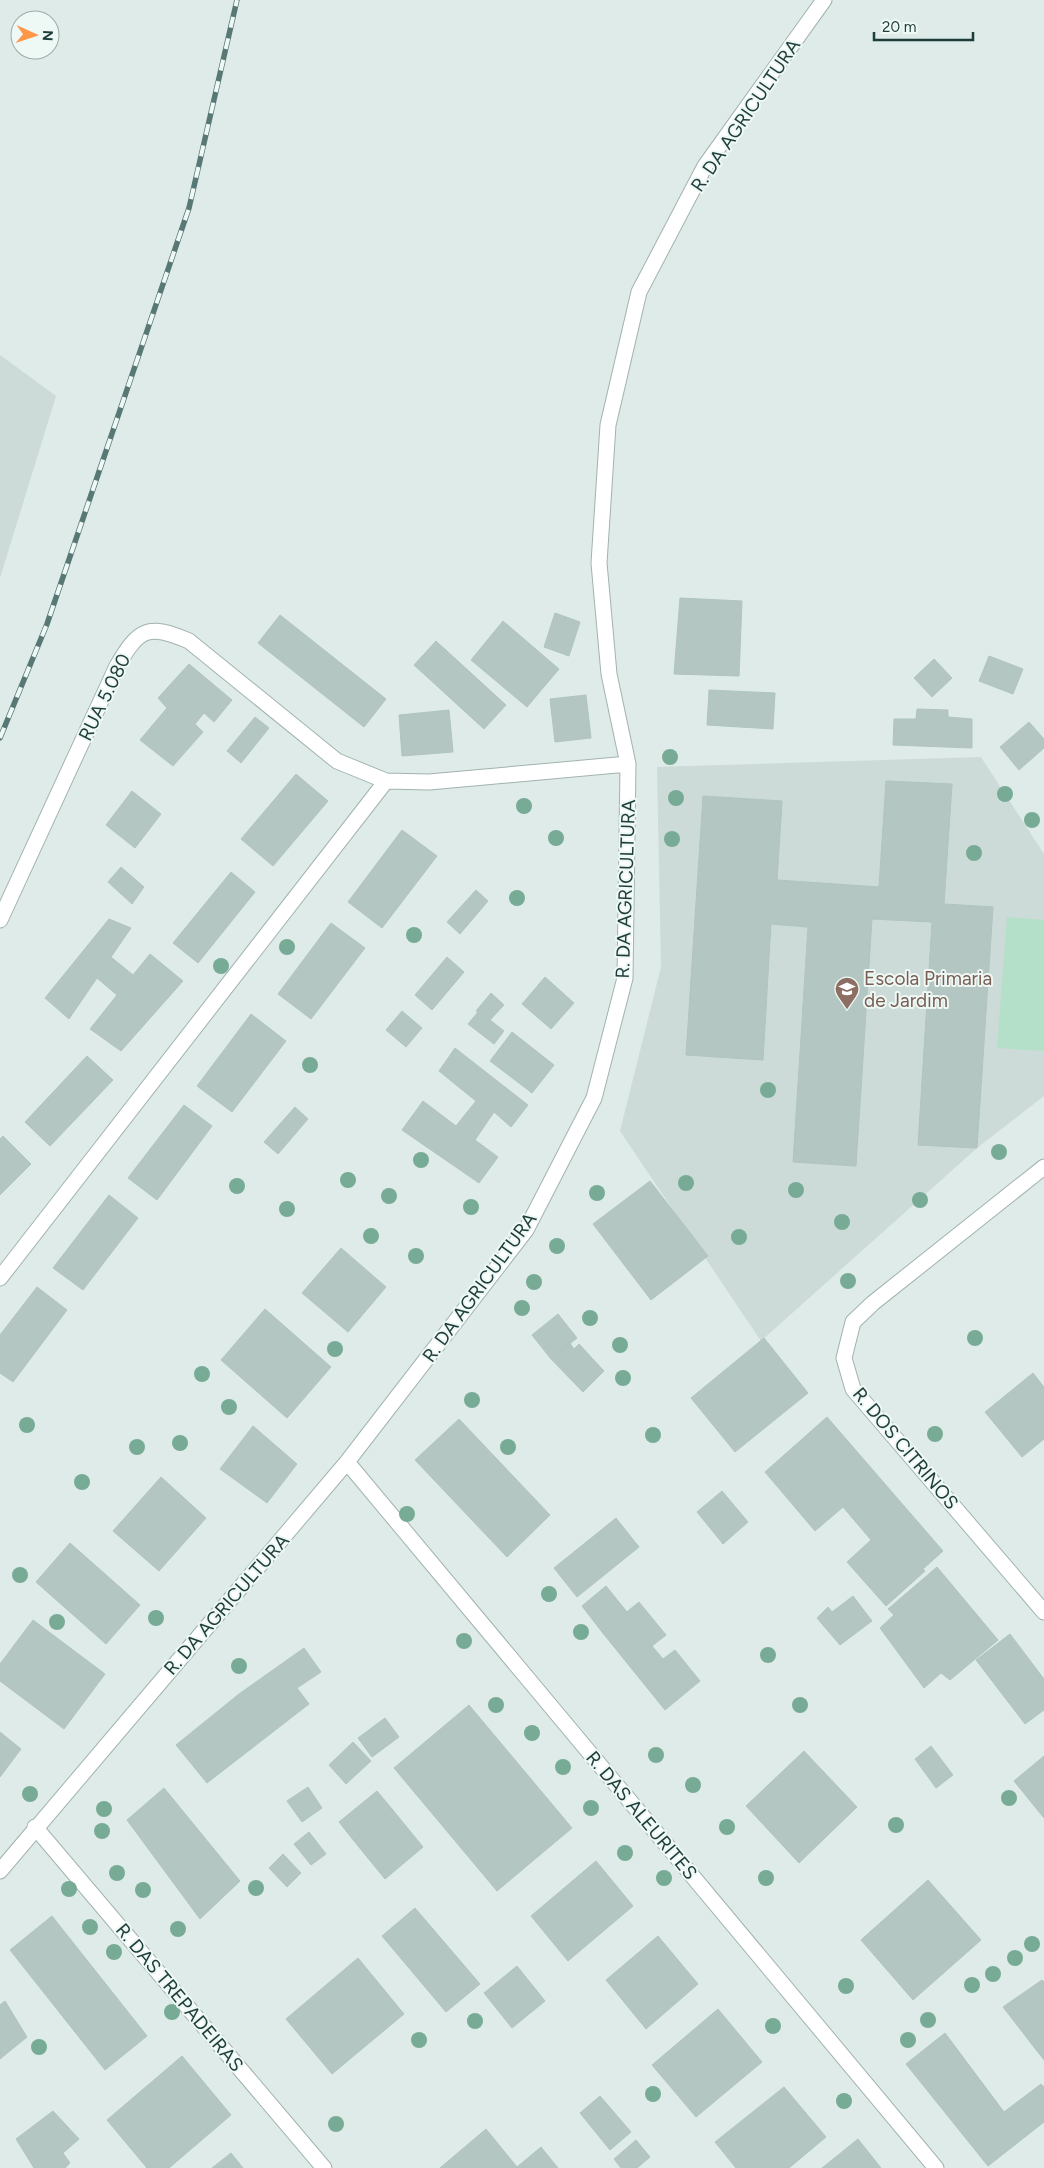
<svg xmlns="http://www.w3.org/2000/svg" width="1044" height="2168" font-family="Figtree,sans-serif">
<style>
.built{fill:#ccdbd7}
.green{fill:#b4dfc8}
.building{fill:#b3c6c1;stroke:#b0c5c0}
.lines{fill:none;stroke-linecap:round;stroke-linejoin:round}
.minor-casing{stroke:#a1b3b0;stroke-width:17}
.minor{stroke:#fff;stroke-width:15}
.rail-casing{stroke:#587876;stroke-width:5.5}
.rail{stroke:#eef8f5;stroke-width:4;stroke-dasharray:11;stroke-linecap:butt}
.tree{fill:#78ab96}
.labels{text-anchor:middle;stroke-width:4;stroke-linejoin:round;paint-order:stroke}
.street-label{font-size:19px;fill:#1e3c3a;stroke:#eef8f5}
.education-label{font-size:19px;fill:#785e54;stroke:#eef8f5;text-anchor:start}
</style>
<rect width="100%" height="100%" fill="#deebe8"/>
<path class="built" d="M 0,355 L 56,396 L 0,578 Z
M 981,757 L 1044,854 L 1044,1096 L 977,1148 L 761,1341 L 620,1131 L 661,967 L 657,767 Z"/>
<path class="green" d="M 1007,917 L 1044,920 L 1044,1051 L 997,1048 Z"/>
<path class="building" d="M 680,598 L 742,601 L 739,676 L 674,674 Z
M 555,613 L 580,622 L 569,656 L 544,647 Z
M 280,615 L 386,699 L 364,727 L 258,643 Z
M 503,621 L 559,669 L 527,707 L 471,660 Z
M 436,641 L 506,705 L 484,729 L 414,665 Z
M 989,656 L 1023,669 L 1013,694 L 979,681 Z
M 934,659 L 952,678 L 932,697 L 914,678 Z
M 189,664 L 232,700 L 214,722 L 204,713 L 195,724 L 203,732 L 173,766 L 140,740 L 167,708 L 158,698 Z
M 709,690 L 775,693 L 773,729 L 707,725 Z
M 586,695 L 591,738 L 555,742 L 550,699 Z
M 917,709 L 948,710 L 948,717 L 972,719 L 972,748 L 893,745 L 894,719 L 916,719 Z
M 449,710 L 453,752 L 402,756 L 399,715 Z
M 255,717 L 269,728 L 241,763 L 227,751 Z
M 1029,722 L 1044,739 L 1044,748 L 1019,770 L 1000,747 Z
M 296,774 L 328,801 L 273,866 L 241,839 Z
M 886,781 L 952,784 L 944,904 L 993,907 L 977,1148 L 918,1145 L 932,922 L 872,919 L 856,1166 L 793,1162 L 808,927 L 771,924 L 763,1060 L 686,1055 L 703,796 L 782,801 L 777,880 L 879,887 Z
M 132,791 L 161,814 L 135,848 L 106,825 Z
M 402,830 L 437,856 L 382,928 L 348,902 Z
M 121,867 L 144,887 L 132,904 L 108,882 Z
M 231,872 L 255,892 L 198,963 L 173,943 Z
M 476,890 L 488,901 L 460,934 L 447,922 Z
M 109,919 L 131,928 L 111,957 L 133,975 L 150,954 L 183,981 L 121,1051 L 90,1029 L 117,995 L 97,978 L 69,1019 L 45,998 Z
M 331,923 L 365,948 L 311,1019 L 278,994 Z
M 447,957 L 464,972 L 432,1010 L 415,995 Z
M 545,977 L 574,1003 L 551,1029 L 522,1004 Z
M 491,993 L 504,1005 L 490,1020 L 504,1031 L 494,1044 L 468,1024 L 478,1012 L 476,1011 Z
M 402,1011 L 422,1028 L 406,1047 L 386,1030 Z
M 251,1014 L 286,1041 L 232,1112 L 197,1086 Z
M 512,1032 L 554,1065 L 532,1093 L 490,1061 Z
M 455,1048 L 528,1105 L 511,1127 L 494,1112 L 475,1140 L 498,1157 L 479,1183 L 402,1130 L 423,1101 L 456,1126 L 476,1101 L 439,1071 Z
M 87,1056 L 113,1080 L 50,1146 L 25,1122 Z
M 184,1105 L 212,1126 L 157,1200 L 128,1178 Z
M 295,1107 L 308,1119 L 278,1154 L 264,1142 Z
M 3,1136 L 31,1164 L 0,1195 L 0,1139 Z
M 650,1181 L 708,1256 L 651,1300 L 593,1224 Z
M 109,1195 L 138,1218 L 83,1290 L 53,1268 Z
M 341,1248 L 386,1287 L 348,1332 L 302,1293 Z
M 37,1287 L 67,1310 L 13,1382 L 0,1373 L 0,1335 Z
M 265,1309 L 331,1367 L 287,1418 L 221,1360 Z
M 558,1314 L 577,1338 L 551,1359 L 532,1335 Z
M 764,1338 L 808,1393 L 735,1452 L 691,1398 Z
M 569,1342 L 574,1349 L 579,1344 L 604,1371 L 583,1392 L 551,1359 Z
M 1033,1373 L 1044,1387 L 1044,1439 L 1022,1457 L 985,1412 Z
M 827,1417 L 943,1551 L 923,1569 L 925,1571 L 886,1606 L 847,1562 L 871,1540 L 843,1507 L 815,1531 L 765,1472 Z
M 459,1419 L 550,1515 L 507,1557 L 415,1460 Z
M 253,1426 L 297,1464 L 267,1503 L 220,1469 Z
M 161,1477 L 206,1518 L 159,1571 L 113,1531 Z
M 722,1491 L 748,1522 L 723,1544 L 697,1512 Z
M 616,1518 L 639,1547 L 577,1597 L 554,1568 Z
M 70,1543 L 140,1605 L 106,1644 L 36,1582 Z
M 937,1567 L 998,1640 L 950,1680 L 941,1673 L 924,1688 L 880,1628 L 894,1615 L 888,1609 Z
M 606,1586 L 627,1612 L 602,1632 L 582,1606 Z
M 853,1596 L 872,1621 L 840,1645 L 817,1618 L 828,1607 L 832,1612 Z
M 639,1602 L 666,1635 L 652,1646 L 663,1659 L 675,1650 L 700,1681 L 665,1710 L 602,1632 Z
M 33,1620 L 105,1674 L 64,1729 L 0,1681 L 0,1664 Z
M 1010,1634 L 1044,1679 L 1044,1710 L 1025,1724 L 976,1660 Z
M 304,1648 L 321,1672 L 297,1688 L 309,1704 L 207,1783 L 176,1745 L 239,1694 Z
M 469,1705 L 572,1828 L 497,1891 L 394,1768 Z
M 385,1718 L 399,1737 L 372,1757 L 358,1738 Z
M 0,1732 L 21,1749 L 0,1777 Z
M 353,1742 L 371,1761 L 346,1784 L 329,1765 Z
M 931,1746 L 953,1775 L 936,1788 L 915,1759 Z
M 804,1751 L 857,1807 L 799,1863 L 746,1806 Z
M 1044,1756 L 1044,1818 L 1014,1781 Z
M 308,1787 L 322,1808 L 302,1822 L 287,1801 Z
M 164,1788 L 240,1881 L 200,1919 L 127,1820 Z
M 377,1791 L 392,1809 L 354,1841 L 339,1822 Z
M 392,1809 L 423,1847 L 385,1879 L 354,1841 Z
M 309,1832 L 326,1854 L 311,1865 L 294,1844 Z
M 283,1854 L 301,1873 L 287,1887 L 269,1868 Z
M 596,1861 L 633,1906 L 568,1961 L 531,1916 Z
M 928,1880 L 981,1940 L 913,2000 L 861,1940 Z
M 415,1908 L 480,1984 L 446,2012 L 382,1936 Z
M 52,1916 L 147,2036 L 105,2070 L 10,1950 Z
M 658,1936 L 698,1984 L 646,2029 L 606,1980 Z
M 358,1958 L 404,2014 L 332,2074 L 286,2019 Z
M 517,1966 L 545,2001 L 512,2028 L 484,1993 Z
M 1042,1980 L 1044,1982 L 1044,2060 L 1003,2007 Z
M 5,2001 L 27,2037 L 0,2059 L 0,2005 Z
M 718,2009 L 762,2062 L 696,2117 L 652,2065 Z
M 945,2033 L 1004,2112 L 1041,2084 L 1044,2087 L 1044,2122 L 988,2166 L 906,2064 Z
M 182,2056 L 231,2115 L 169,2168 L 147,2168 L 107,2120 Z
M 784,2087 L 826,2137 L 789,2168 L 736,2168 L 715,2142 Z
M 600,2096 L 631,2132 L 610,2150 L 580,2113 Z
M 53,2111 L 79,2139 L 63,2153 L 70,2163 L 65,2168 L 34,2168 L 16,2139 Z
M 486,2129 L 517,2167 L 541,2147 L 558,2168 L 440,2168 Z
M 858,2139 L 881,2168 L 822,2168 Z
M 636,2140 L 650,2157 L 637,2168 L 621,2168 L 614,2159 Z
M 231,2153 L 243,2168 L 212,2168 Z"/>
<g class="lines">
<defs>
<path id="minor" d="M 0,920 L 117,666 C 139,629 147,623 189,641 L 337,761 L 386,781 L 429,782 L 628,764
M 1044,1167 L 873,1303 L 853,1322 L 844,1358 L 853,1389 L 1044,1612
M 0,1278 L 386,781
M 347,1462 L 936,2168
M 35,1827 L 324,2168
M 0,1871 L 347,1462 L 526,1230 L 594,1098 L 625,978 L 628,764 L 609,674 L 599,563 L 608,425 L 639,292 L 705,166 L 824,0"/>
</defs>
<use href="#minor" class="minor-casing"/>
<use href="#minor" class="minor"/>
<defs>
<path id="rail" d="M 0,738 L 47,624 L 189,208 L 237,0"/>
</defs>
<use href="#rail" class="rail-casing"/>
<use href="#rail" class="rail"/>
</g>
<g class="tree">
<circle cx="670" cy="757" r="8"/>
<circle cx="1005" cy="794" r="8"/>
<circle cx="676" cy="798" r="8"/>
<circle cx="524" cy="806" r="8"/>
<circle cx="1032" cy="820" r="8"/>
<circle cx="556" cy="838" r="8"/>
<circle cx="672" cy="839" r="8"/>
<circle cx="974" cy="853" r="8"/>
<circle cx="517" cy="898" r="8"/>
<circle cx="414" cy="935" r="8"/>
<circle cx="287" cy="947" r="8"/>
<circle cx="221" cy="966" r="8"/>
<circle cx="310" cy="1065" r="8"/>
<circle cx="768" cy="1090" r="8"/>
<circle cx="999" cy="1152" r="8"/>
<circle cx="421" cy="1160" r="8"/>
<circle cx="348" cy="1180" r="8"/>
<circle cx="686" cy="1183" r="8"/>
<circle cx="237" cy="1186" r="8"/>
<circle cx="796" cy="1190" r="8"/>
<circle cx="597" cy="1193" r="8"/>
<circle cx="389" cy="1196" r="8"/>
<circle cx="920" cy="1200" r="8"/>
<circle cx="471" cy="1207" r="8"/>
<circle cx="287" cy="1209" r="8"/>
<circle cx="842" cy="1222" r="8"/>
<circle cx="371" cy="1236" r="8"/>
<circle cx="739" cy="1237" r="8"/>
<circle cx="557" cy="1246" r="8"/>
<circle cx="416" cy="1256" r="8"/>
<circle cx="848" cy="1281" r="8"/>
<circle cx="534" cy="1282" r="8"/>
<circle cx="522" cy="1308" r="8"/>
<circle cx="590" cy="1318" r="8"/>
<circle cx="975" cy="1338" r="8"/>
<circle cx="620" cy="1345" r="8"/>
<circle cx="335" cy="1349" r="8"/>
<circle cx="202" cy="1374" r="8"/>
<circle cx="623" cy="1378" r="8"/>
<circle cx="472" cy="1400" r="8"/>
<circle cx="229" cy="1407" r="8"/>
<circle cx="27" cy="1425" r="8"/>
<circle cx="935" cy="1434" r="8"/>
<circle cx="653" cy="1435" r="8"/>
<circle cx="180" cy="1443" r="8"/>
<circle cx="137" cy="1447" r="8"/>
<circle cx="508" cy="1447" r="8"/>
<circle cx="82" cy="1482" r="8"/>
<circle cx="407" cy="1514" r="8"/>
<circle cx="20" cy="1575" r="8"/>
<circle cx="549" cy="1594" r="8"/>
<circle cx="156" cy="1618" r="8"/>
<circle cx="57" cy="1622" r="8"/>
<circle cx="581" cy="1632" r="8"/>
<circle cx="464" cy="1641" r="8"/>
<circle cx="768" cy="1655" r="8"/>
<circle cx="239" cy="1666" r="8"/>
<circle cx="496" cy="1705" r="8"/>
<circle cx="800" cy="1705" r="8"/>
<circle cx="532" cy="1733" r="8"/>
<circle cx="656" cy="1755" r="8"/>
<circle cx="563" cy="1767" r="8"/>
<circle cx="693" cy="1785" r="8"/>
<circle cx="30" cy="1794" r="8"/>
<circle cx="1009" cy="1798" r="8"/>
<circle cx="591" cy="1808" r="8"/>
<circle cx="104" cy="1809" r="8"/>
<circle cx="896" cy="1825" r="8"/>
<circle cx="727" cy="1827" r="8"/>
<circle cx="102" cy="1831" r="8"/>
<circle cx="625" cy="1853" r="8"/>
<circle cx="117" cy="1873" r="8"/>
<circle cx="664" cy="1878" r="8"/>
<circle cx="766" cy="1878" r="8"/>
<circle cx="256" cy="1888" r="8"/>
<circle cx="69" cy="1889" r="8"/>
<circle cx="143" cy="1890" r="8"/>
<circle cx="90" cy="1927" r="8"/>
<circle cx="178" cy="1929" r="8"/>
<circle cx="1032" cy="1944" r="8"/>
<circle cx="114" cy="1952" r="8"/>
<circle cx="1015" cy="1958" r="8"/>
<circle cx="993" cy="1974" r="8"/>
<circle cx="972" cy="1985" r="8"/>
<circle cx="846" cy="1986" r="8"/>
<circle cx="172" cy="2012" r="8"/>
<circle cx="928" cy="2020" r="8"/>
<circle cx="475" cy="2021" r="8"/>
<circle cx="773" cy="2026" r="8"/>
<circle cx="419" cy="2040" r="8"/>
<circle cx="908" cy="2040" r="8"/>
<circle cx="39" cy="2047" r="8"/>
<circle cx="653" cy="2094" r="8"/>
<circle cx="844" cy="2101" r="8"/>
<circle cx="336" cy="2124" r="8"/>
</g>
<defs>
<symbol id="school-pin" viewBox="-11 -11 22 30"><path d="M0 17L-7.5 6A9.5 9.5 0 1 1 7.5 6Z" fill="#8d6e63" stroke="#eef8f5"/><path d="M0-5L7-2L0 1L-7-2ZM-4 1L0 2.5L4 1V4Q0 6-4 4Z" fill="#fff"/></symbol>
</defs>
<g fill-rule="evenodd">
<use href="#school-pin" x="833" y="975" width="28" height="38"/>
</g>
<g class="labels">
<g class="street-label">
<text transform="translate(745 115) rotate(-56)" y="7">R. DA AGRICULTURA</text>
<text transform="translate(104 697) rotate(-64)" y="7">RUA 5.080</text>
<text transform="translate(625 889) rotate(-88)" y="7">R. DA AGRICULTURA</text>
<text transform="translate(479 1287) rotate(-54)" y="7">R. DA AGRICULTURA</text>
<text transform="translate(906 1448) rotate(50)" y="7">R. DOS CITRINOS</text>
<text transform="translate(226 1604) rotate(-49)" y="7">R. DA AGRICULTURA</text>
<text transform="translate(642 1815) rotate(50)" y="7">R. DAS ALEURITES</text>
<text transform="translate(180 1997) rotate(50)" y="7">R. DAS TREPADEIRAS</text>
</g>
<g class="education-label">
<text x="864" y="985">Escola Primaria<tspan x="864" dy="22">de Jardim</tspan></text>
</g>
</g>
<g transform="translate(35 35) rotate(93)"><circle r="24" fill="#eef8f5" stroke="#9badaa"/>
<path d="M0-4L9 19L0 12L-9 19Z" fill="#ff9748"/>
<text y="-8" font-size="14" font-weight="bold" text-anchor="middle" fill="#1e3c3a">N</text>
</g>
<path d="M874 32v8h99v-8" fill="none" stroke="#1e3c3a" stroke-width="2.5"/>
<text x="882" y="32" font-size="15" fill="#1e3c3a" stroke="#eef8f5" stroke-width="4" paint-order="stroke">20 m</text>
</svg>
